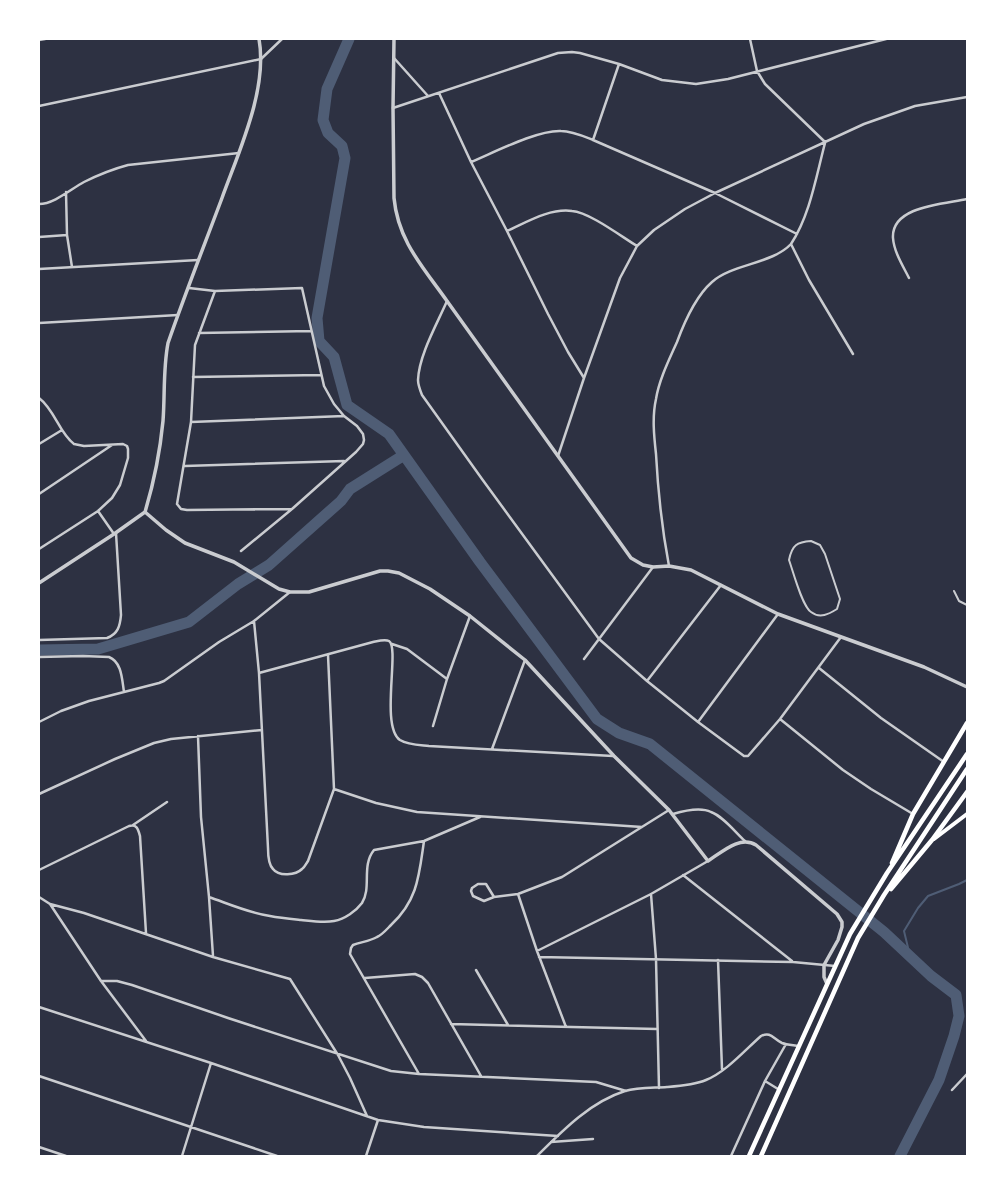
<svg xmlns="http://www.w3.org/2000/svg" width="1006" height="1195" font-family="Arial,sans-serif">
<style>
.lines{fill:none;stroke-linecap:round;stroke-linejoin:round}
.stream{stroke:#4f5d75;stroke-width:2}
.river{stroke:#4f5d75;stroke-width:11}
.pedestrian{stroke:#caccd0;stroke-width:2}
.minor{stroke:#caccd0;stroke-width:2.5}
.tertiary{stroke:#caccd0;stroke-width:3.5}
.secondary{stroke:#fff;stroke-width:4}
.trunk{stroke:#fff;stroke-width:4.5}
</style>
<rect width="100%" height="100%" fill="#2d3142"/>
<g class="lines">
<path class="stream" d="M 910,956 L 904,931 L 918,908 L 928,896 L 959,884 L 967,880"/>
<path class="river" d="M 349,39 L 327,89 L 323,120 L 328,133 L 342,146 L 345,158 L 317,318 L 319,341 L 334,357 L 347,405 L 389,434 L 480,562 L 597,719 L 619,733 L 650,744 L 884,932 L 931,976 L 956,995 L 959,1016 L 954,1036 L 939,1080 L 900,1156
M 39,650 L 98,649 L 189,622 L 238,584 L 269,565 L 341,501 L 350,489 L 404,455"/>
<path class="pedestrian" d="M 811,541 L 820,545 L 825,554 L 840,599 L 837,609 C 829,614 820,619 811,612 C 802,606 793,571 789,560 C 792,545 797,542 811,541 Z
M 954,591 L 959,601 L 967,605"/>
<path class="minor" d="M 750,39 L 757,71 L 765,84 L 825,142
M 39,40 L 45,39
M 394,58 L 428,96
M 439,93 L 471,162 L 507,231 L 548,314 L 568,352 L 584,378
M 39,106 L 261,59 L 282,39
M 393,108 L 558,53 L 572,52 L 580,53 L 619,64 L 662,80 L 696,84 L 728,79 L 886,39
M 593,140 L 619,64
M 825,143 C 816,177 810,215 791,244 L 809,280 L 853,354
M 471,162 C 495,152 537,130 561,131 C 572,131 583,136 593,140 L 715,193 L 797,234
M 66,192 L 67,235 L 72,267
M 39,204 C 54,204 71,189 84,182 C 98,175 113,169 128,165 L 239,153
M 507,231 C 527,222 550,208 572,211 C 589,212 622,237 637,246
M 39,237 L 67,235
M 39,269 L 198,260
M 909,278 C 903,266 894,252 893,238 C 891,206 944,204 967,199
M 189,288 L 215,291 L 302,288 L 324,386 L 334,404 L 344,416 L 357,426 L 363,434 L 364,440 L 363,444 L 356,452 L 292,509 L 241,551
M 215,291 L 195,345 L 191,422 L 177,504 L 181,509 L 187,510 L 292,509
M 447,301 C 437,324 419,355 418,380 C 418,385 420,390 422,395 L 482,479 L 599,639 L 647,681 L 698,722 L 744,756 L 748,756 L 780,719 L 841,637
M 39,323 L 178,315
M 199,333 L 311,331
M 193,377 L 321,375
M 39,398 C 55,410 59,433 74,444 L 84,446 L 123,444 L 127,446 L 128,449 L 128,458 L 120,485 L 112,498 L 98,511 L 39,549
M 191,422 L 344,416
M 39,444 L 62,430
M 558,456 L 584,378 L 620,278 L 637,246 L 654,230 L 685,209 L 715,193 L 864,124 L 915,106 L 967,97
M 185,466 L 344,461
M 39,494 L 112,445
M 98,511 L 114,534
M 669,566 C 662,529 658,492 656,454 C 654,436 652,417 656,399 C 659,380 669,360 677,342 C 684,323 696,296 712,282 C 732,264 772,264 791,244
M 254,621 L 259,673 L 268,848 C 268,854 268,864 273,869 C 279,877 296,875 302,869 C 305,867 306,864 308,861 L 334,789
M 39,640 L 107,638 C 118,634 120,626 121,615 L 116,533
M 392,644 L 407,649 L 447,679
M 328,655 L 334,789 L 376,803 L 417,812 L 642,827
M 39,657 L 83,656 L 109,657 C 122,662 122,680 124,692
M 584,659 L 653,567
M 819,668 L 881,718 L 944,762
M 259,673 L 373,642 C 378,641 385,639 389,641 C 400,648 380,726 400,740 C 408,745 420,745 429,746 L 613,756
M 647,681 L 721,585
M 780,719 L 843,770 L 871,789 L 913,814
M 39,722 L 61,711 L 89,701 L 159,683 L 164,681 L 219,642 L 254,621 L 290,592
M 698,722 L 778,614
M 433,726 L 447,679 L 470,616
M 198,736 L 201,817 L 209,897 L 213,956
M 492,749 L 525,660
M 39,794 L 115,759 L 154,743 L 171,739 L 262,730
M 673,814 C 683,811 701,807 711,812 C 724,817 735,832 745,841
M 133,825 L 167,802
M 39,870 L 129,826 C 137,824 138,829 140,836 L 146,933
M 683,875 L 792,961
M 518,894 L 537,951 L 566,1027
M 651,894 L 656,959 L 659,1088
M 39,897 L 50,904 L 101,981 L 146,1041
M 209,897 C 229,904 249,913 270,916 C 280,918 291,919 301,920 C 311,921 324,923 334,921 C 345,919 356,911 362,903 C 372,887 361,866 374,850 L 424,841 L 480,817
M 494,897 L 486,884 L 478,884 L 472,888 L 471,891 L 473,896 L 484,901 L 494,897 L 518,894 L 562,877 L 669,810
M 50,904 L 84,913 L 213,957 L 290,979 L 338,1055 L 350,1078 L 367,1116
M 537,951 L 651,894 L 708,861
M 539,957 L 793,962 L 835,966
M 718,960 L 722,1069
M 476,970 L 508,1025
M 365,978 L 415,974 L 422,977 L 428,983 L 481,1076
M 101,981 L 117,981 L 132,985 L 228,1018 L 391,1071 L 419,1074 L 596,1082 L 626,1091
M 39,1007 L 211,1063 L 378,1120 L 424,1127 L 558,1136
M 451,1024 L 657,1029
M 419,1074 L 350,954 L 351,948 L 353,945 C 361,942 370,941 377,937 C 382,935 387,929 391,925 C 418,900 419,875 424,841
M 39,1076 L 277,1156
M 765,1081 L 778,1089
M 952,1090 L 967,1074
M 551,1142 L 593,1139
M 39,1147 L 66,1156
M 182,1156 L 211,1063
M 366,1156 L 378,1120
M 537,1156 C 562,1131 590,1102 625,1091 C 638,1087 654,1088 667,1087 C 680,1086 694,1085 706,1080 C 726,1072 745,1050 761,1036 C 771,1031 773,1039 782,1043 C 787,1045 793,1045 799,1046
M 731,1156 L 765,1081 L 786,1044"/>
<path class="tertiary" d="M 394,39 L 393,108 L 394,198 C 398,241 423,267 447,301 L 631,558 L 643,565 L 653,567 L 669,566 L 691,570 L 778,614 L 924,667 L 967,687
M 145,512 L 166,530 L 185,543 L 234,562 L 279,589 L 290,592 L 309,592 L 380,571 L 388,571 L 399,573 L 430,589 L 470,616 L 525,660 L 614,756 L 669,810 L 708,861 C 722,852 740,835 756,845 L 837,914 L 842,922 L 842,927 L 838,940 L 824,965 L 824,977 L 827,984
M 145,512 C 154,482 160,452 163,421 C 165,395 163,369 168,343 C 185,294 204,246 222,198 C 239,151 268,89 259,39
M 39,583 L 114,534 L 145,512"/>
<path class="secondary" d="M 934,839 L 967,814"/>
<path class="trunk" d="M 892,863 L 913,814 L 967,723
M 891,889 L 932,840 L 967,792
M 749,1156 L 850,934 L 887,873 L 967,754
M 761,1156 L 858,938 L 884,895 L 967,769"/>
</g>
<rect width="1006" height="1195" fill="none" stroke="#ffffff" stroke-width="80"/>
</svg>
